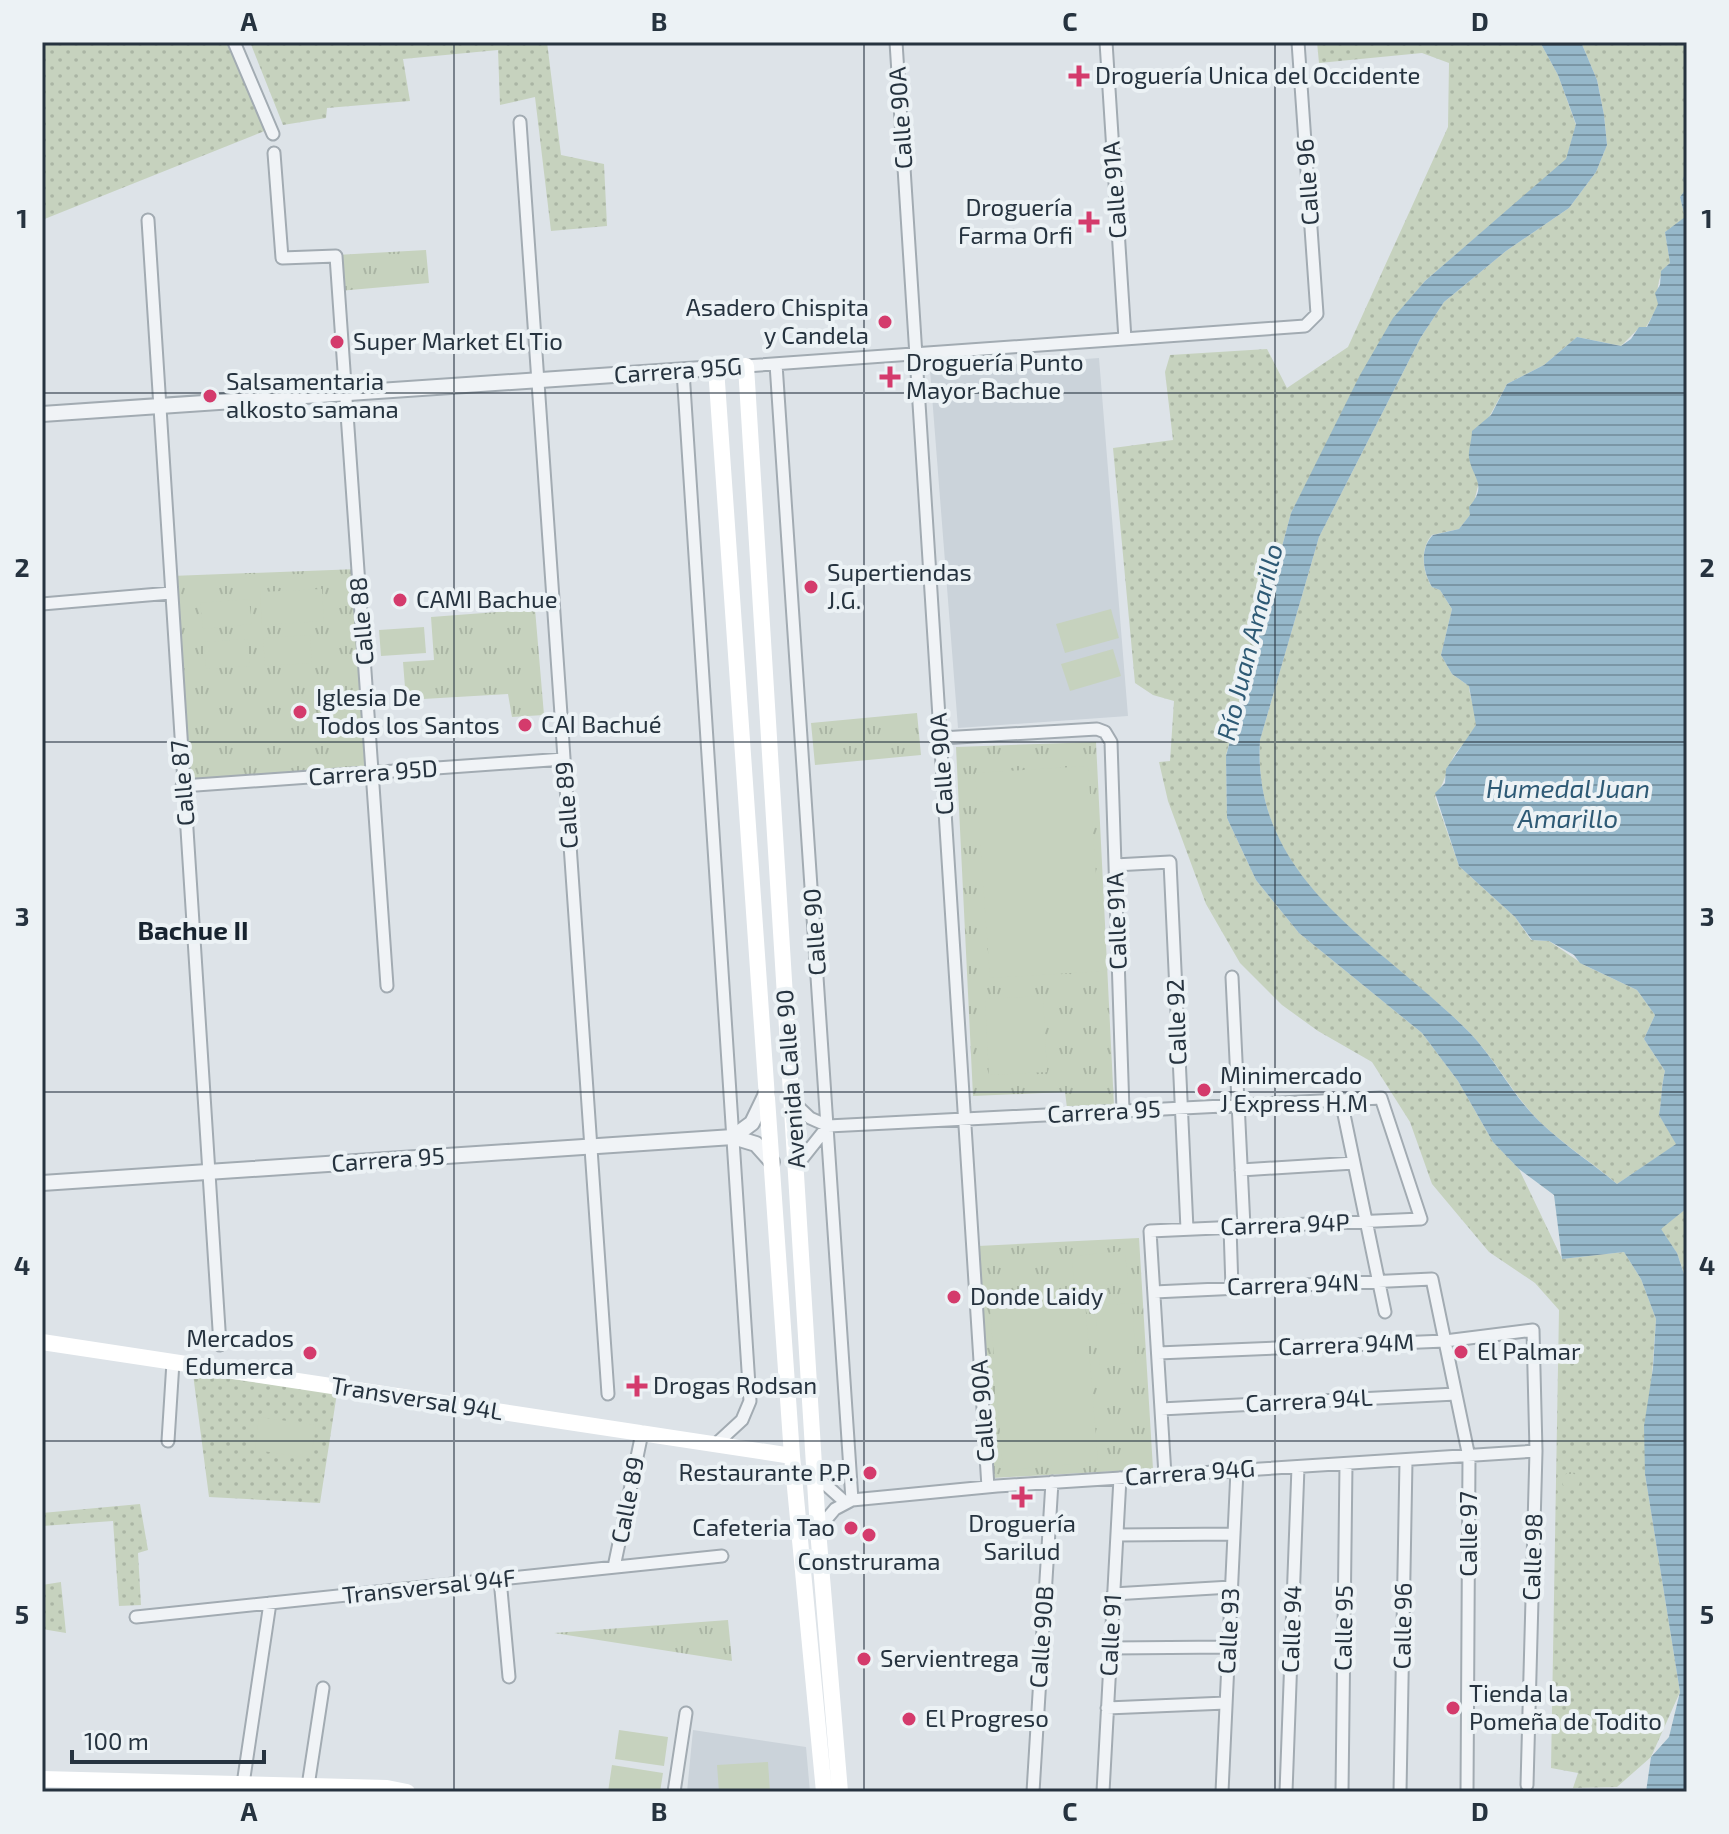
<svg xmlns="http://www.w3.org/2000/svg" width="1729" height="1834" font-family="'Exo 2',sans-serif">
<style>
.built{fill:#cbd3da}
.grass{fill:url(#grass-dots)}
.park{fill:url(#park-tufts)}
.pitch{fill:#c6d2be}
.water{fill:url(#water-rules)}
.lines{fill:none;stroke-linecap:round;stroke-linejoin:round}
.minor-casing{stroke:#a2abb2;stroke-width:15}
.tertiary-casing{stroke:#a2abb2;stroke-width:18}
.minor{stroke:#f0f3f6;stroke-width:11}
.tertiary{stroke:#f0f3f6;stroke-width:14}
.secondary{stroke:#fff;stroke-width:16}
.grid{fill:none;stroke:#26333f;stroke-width:2;stroke-opacity:0.55}
.poi-dot{fill:#d43b6c;stroke:#ecf2f5;stroke-width:3}
.labels{text-anchor:middle;stroke-width:8;stroke-linejoin:round;paint-order:stroke}
.poi-label{font-size:24px;fill:#26333f;stroke:#ecf2f5;text-anchor:start}
.street-label{font-size:24px;fill:#26333f;stroke:#ecf2f5}
.water-label{font-size:26px;font-style:italic;fill:#2e5a75;stroke:#ecf2f5}
.neighbourhood-label{font-size:26px;font-weight:bold;fill:#182430;stroke:#ecf2f5}
.neatline{fill:none;stroke:#26333f;stroke-width:3}
.grid-label{font-size:26px;text-anchor:middle;font-weight:bold;fill:#26333f}
</style>
<defs>
<pattern id="grass-dots" width="8" height="8" patternUnits="userSpaceOnUse" patternTransform="scale(2)"><rect width="8" height="8" fill="#c6d2be"/><path d="M2 2h.1M6 6h.1" fill="none" stroke="#aab5a4" stroke-width="1.8" stroke-linecap="round"/></pattern>
<pattern id="park-tufts" width="24" height="20" patternUnits="userSpaceOnUse" patternTransform="scale(2)"><rect width="24" height="20" fill="#c6d2be"/><path d="M3 7l-1-3M5 7V3M7 7l1-3M15 17l-1-3M17 17v-4M19 17l1-3" fill="none" stroke="#aab5a4"/></pattern>
<pattern id="water-rules" width="6" height="5" patternUnits="userSpaceOnUse" patternTransform="scale(2)"><rect width="6" height="5" fill="#96b8ca"/><path d="M0 2.5h6" fill="none" stroke="#7a96a5"/></pattern>
</defs>
<rect width="100%" height="100%" fill="#dde3e8"/>
<path class="built" d="M 1099,358 L 1128,716 L 958,728 L 930,370 Z
M 693,1730 L 806,1747 L 810,1792 L 687,1792 Z"/>
<path class="grass" d="M 42,42 L 232,42 L 245,85 L 267,130 L 42,220 Z
M 250,42 L 547,42 L 561,155 L 604,164 L 607,226 L 551,231 L 535,97 L 500,105 L 498,50 L 403,59 L 410,101 L 327,108 L 326,118 L 283,125 Z
M 1317,42 L 1540,42 L 1558,75 L 1576,125 L 1566,160 L 1425,281 L 1394,318 L 1291,513 L 1226,755 L 1227,818 L 1256,880 L 1299,933 L 1422,1033 L 1458,1081 L 1493,1142 L 1519,1169 L 1562,1259 L 1624,1252 L 1641,1279 L 1656,1319 L 1645,1474 L 1680,1692 L 1651,1757 L 1617,1787 L 1573,1788 L 1578,1773 L 1551,1768 L 1559,1310 L 1535,1283 L 1489,1252 L 1432,1184 L 1410,1122 L 1372,1062 L 1318,1031 L 1282,1005 L 1240,963 L 1206,904 L 1168,801 L 1159,762 L 1170,761 L 1174,701 L 1153,695 L 1135,683 L 1113,448 L 1173,440 L 1165,372 L 1170,355 L 1267,349 L 1287,388 L 1348,347 L 1448,127 L 1449,63 L 1422,53 L 1319,63 Z
M 1581,42 L 1687,42 L 1687,189 L 1680,197 L 1685,217 L 1680,224 L 1665,232 L 1670,263 C 1659,271 1655,291 1659,304 L 1645,329 L 1639,328 L 1621,346 L 1577,337 L 1544,365 L 1507,384 L 1469,454 L 1479,482 L 1471,514 L 1459,529 L 1432,535 C 1420,548 1422,572 1432,587 L 1440,590 L 1452,609 L 1441,655 L 1452,674 L 1469,686 C 1469,697 1478,714 1476,724 C 1473,736 1460,746 1454,756 C 1446,770 1445,783 1435,797 L 1459,866 L 1515,917 L 1531,940 L 1549,941 L 1584,965 L 1637,990 L 1655,1015 L 1644,1039 L 1665,1071 C 1661,1086 1662,1100 1659,1115 L 1677,1144 L 1617,1184 C 1593,1163 1564,1145 1541,1123 C 1514,1097 1496,1060 1470,1033 C 1383,944 1251,884 1260,740 L 1319,537 L 1421,337 L 1444,302 L 1506,251 L 1569,208 L 1596,172 L 1607,145 L 1604,115 L 1597,80 Z
M 1687,1208 L 1687,1283 L 1677,1253 L 1660,1229 Z
M 193,1374 L 337,1393 L 320,1503 L 209,1497 Z
M 140,1504 L 148,1550 L 138,1553 L 141,1605 L 119,1606 L 113,1521 L 42,1526 L 42,1513 Z
M 61,1582 L 61,1583 L 66,1633 L 42,1629 L 42,1585 Z"/>
<path class="park" d="M 426,250 L 429,283 L 339,291 L 336,255 Z
M 358,569 L 372,773 L 184,784 L 171,576 Z
M 535,609 L 544,715 L 512,717 L 508,694 L 406,700 L 403,662 L 434,660 L 431,617 Z
M 917,713 L 921,755 L 815,765 L 811,723 Z
M 1096,742 L 1114,1106 L 1067,1108 L 1065,1092 L 973,1096 L 956,747 Z
M 1139,1238 L 1153,1469 L 992,1478 L 978,1246 Z
M1562 1481a9 9 0 1 1 18 0a9 9 0 1 1-18 0Z
M 728,1620 L 732,1661 L 554,1633 Z"/>
<path class="pitch" d="M 322,589 L 324,621 L 262,625 L 260,592 Z
M 249,599 L 252,624 L 203,629 L 200,603 Z
M 1111,609 L 1119,638 L 1065,653 L 1056,624 Z
M 424,627 L 426,653 L 381,656 L 379,630 Z
M 310,635 L 312,663 L 265,666 L 263,638 Z
M 248,639 L 250,666 L 206,669 L 204,642 Z
M 1113,649 L 1121,676 L 1070,691 L 1061,664 Z
M 1088,766 L 1103,971 L 990,978 L 975,773 Z
M 1043,996 L 1047,1072 L 989,1075 L 985,999 Z
M 1125,1251 L 1128,1283 L 1074,1288 L 1072,1256 Z
M 1084,1289 L 1098,1462 L 1003,1470 L 989,1297 Z
M 1132,1303 L 1136,1362 L 1100,1365 L 1095,1306 Z
M 259,1417 L 316,1425 L 311,1458 L 255,1450 Z
M 619,1730 L 668,1737 L 664,1766 L 615,1759 Z
M 768,1762 L 770,1792 L 719,1792 L 717,1765 Z
M 612,1765 L 663,1773 L 660,1792 L 608,1792 Z"/>
<path class="water" d="M 1540,42 L 1581,42 L 1597,80 L 1604,115 L 1607,145 L 1596,172 L 1569,208 L 1506,251 L 1444,302 L 1421,337 L 1319,537 L 1260,740 C 1251,883 1383,944 1470,1033 C 1496,1060 1513,1097 1541,1123 C 1564,1145 1592,1163 1617,1184 L 1676,1144 L 1659,1115 C 1662,1099 1661,1087 1665,1071 L 1644,1039 L 1655,1015 L 1637,990 L 1580,963 L 1574,955 L 1549,941 L 1532,940 L 1515,917 L 1459,866 L 1435,793 L 1445,783 L 1446,769 L 1476,725 L 1469,686 L 1452,674 L 1441,655 L 1452,609 L 1440,590 L 1432,587 C 1423,572 1419,549 1433,535 L 1459,529 L 1470,515 L 1469,507 C 1488,485 1473,479 1469,458 C 1468,451 1472,439 1472,431 L 1491,415 L 1507,384 L 1544,365 L 1577,337 L 1621,346 L 1631,339 L 1639,327 L 1647,327 L 1658,304 L 1655,293 L 1660,285 L 1661,271 L 1670,263 L 1665,232 L 1685,217 L 1680,197 L 1686,189 L 1683,178 L 1687,173 L 1687,1208 L 1661,1229 L 1677,1253 L 1687,1283 L 1687,1792 L 1646,1792 L 1651,1757 L 1669,1737 L 1680,1692 L 1645,1474 L 1644,1426 L 1653,1368 L 1656,1319 L 1641,1279 L 1624,1252 L 1562,1259 L 1554,1195 L 1519,1169 L 1493,1142 L 1458,1081 L 1422,1033 L 1299,933 L 1256,880 L 1227,818 L 1226,756 L 1291,513 L 1360,375 L 1393,318 L 1425,281 L 1566,159 L 1576,124 L 1558,75 Z"/>
<g class="lines">
<defs>
<path id="minor" d="M 234,42 L 273,134
M 896,42 L 988,1487
M 1106,42 L 1125,339
M 520,122 L 608,1394
M 274,153 L 282,258 L 336,256 L 387,986
M 148,220 L 220,1345
M 776,364 L 852,1500
M 746,366 L 1305,326 L 1317,314 L 1298,42
M 683,371 L 750,1401 L 742,1420 L 716,1444
M 42,604 L 171,593
M 941,738 L 1097,729 L 1105,732 L 1111,742 L 1123,1111
M 182,786 L 564,759
M 1115,865 L 1170,862 L 1187,1229
M 1232,977 L 1244,1227
M 1341,1100 L 1385,1312
M 793,1102 L 810,1118 L 828,1126 L 1381,1098 L 1421,1219 L 1150,1231 L 1165,1475
M 797,1165 L 828,1126
M 1241,1170 L 1354,1163
M 1230,1227 L 1232,1288
M 1154,1292 L 1432,1279 L 1469,1457 L 1467,1792
M 1158,1353 L 1445,1341 L 1533,1330 L 1536,1451 L 1527,1785
M 1161,1409 L 1456,1394
M 168,1441 L 173,1362
M 816,1476 L 845,1502
M 818,1529 L 835,1509 L 852,1500 L 997,1486 L 1536,1451
M 1117,1535 L 1234,1534
M 614,1567 L 642,1433
M 500,1579 L 509,1677
M 1113,1594 L 1231,1587
M 136,1617 L 722,1556
M 1110,1648 L 1229,1647
M 1107,1708 L 1226,1703
M 243,1784 L 270,1603
M 308,1786 L 323,1688
M 674,1792 L 686,1713
M 1033,1792 L 1052,1482
M 1103,1792 L 1120,1478
M 1222,1792 L 1237,1470
M 1286,1792 L 1298,1467
M 1342,1792 L 1346,1464
M 1400,1792 L 1406,1461"/>
<path id="tertiary" d="M 42,414 L 716,368
M 733,1137 L 752,1123 L 766,1094
M 42,1183 L 733,1137 L 756,1144 L 772,1162"/>
</defs>
<use href="#minor" class="minor-casing"/>
<use href="#tertiary" class="tertiary-casing"/>
<use href="#minor" class="minor"/>
<use href="#tertiary" class="tertiary"/>
<path class="secondary" d="M 42,1342 L 792,1456
M 42,1779 L 387,1788 L 407,1792
M 824,1792 L 792,1456 L 716,368 L 746,366 L 818,1530 L 840,1792"/>
</g>
<path class="grid" d="M 454,42 L 454,1792M 864,42 L 864,1792M 1275,42 L 1275,1792M 42,393 L 1687,393M 42,742 L 1687,742M 42,1092 L 1687,1092M 42,1441 L 1687,1441"/>
<g class="poi-dot">
<path d="M1075 64h8v8h8v8h-8v8h-8v-8h-8v-8h8z"/>
<path d="M1085 210h8v8h8v8h-8v8h-8v-8h-8v-8h8z"/>
<circle cx="885" cy="322" r="8"/>
<circle cx="337" cy="342" r="8"/>
<path d="M886 365h8v8h8v8h-8v8h-8v-8h-8v-8h8z"/>
<circle cx="210" cy="396" r="8"/>
<circle cx="811" cy="587" r="8"/>
<circle cx="400" cy="600" r="8"/>
<circle cx="300" cy="712" r="8"/>
<circle cx="525" cy="725" r="8"/>
<circle cx="1204" cy="1090" r="8"/>
<circle cx="954" cy="1297" r="8"/>
<circle cx="1461" cy="1352" r="8"/>
<circle cx="310" cy="1353" r="8"/>
<path d="M633 1374h8v8h8v8h-8v8h-8v-8h-8v-8h8z"/>
<circle cx="870" cy="1473" r="8"/>
<path d="M1018 1485h8v8h8v8h-8v8h-8v-8h-8v-8h8z"/>
<circle cx="851" cy="1528" r="8"/>
<circle cx="869" cy="1535" r="8"/>
<circle cx="864" cy="1659" r="8"/>
<circle cx="1453" cy="1708" r="8"/>
<circle cx="909" cy="1719" r="8"/>
</g>
<g class="labels">
<g class="poi-label">
<text x="1095" y="84">Droguería Unica del Occidente</text>
<text x="1073" y="216" text-anchor="end">Droguería<tspan x="1073" dy="28">Farma Orfi</tspan></text>
<text x="869" y="316" text-anchor="end">Asadero Chispita<tspan x="869" dy="28">y Candela</tspan></text>
<text x="353" y="350">Super Market El Tio</text>
<text x="906" y="371">Droguería Punto<tspan x="906" dy="28">Mayor Bachue</tspan></text>
<text x="226" y="390">Salsamentaria<tspan x="226" dy="28">alkosto samana</tspan></text>
<text x="827" y="581">Supertiendas<tspan x="827" dy="28">J.G.</tspan></text>
<text x="416" y="608">CAMI Bachue</text>
<text x="316" y="706">Iglesia De<tspan x="316" dy="28">Todos los Santos</tspan></text>
<text x="541" y="733">CAI Bachué</text>
<text x="1220" y="1084">Minimercado<tspan x="1220" dy="28">J Express H.M</tspan></text>
<text x="970" y="1305">Donde Laidy</text>
<text x="294" y="1347" text-anchor="end">Mercados<tspan x="294" dy="28">Edumerca</tspan></text>
<text x="1477" y="1360">El Palmar</text>
<text x="653" y="1394">Drogas Rodsan</text>
<text x="854" y="1481" text-anchor="end">Restaurante P.P.</text>
<text x="1022" y="1532" text-anchor="middle">Droguería<tspan x="1022" dy="28">Sarilud</tspan></text>
<text x="835" y="1536" text-anchor="end">Cafeteria Tao</text>
<text x="869" y="1570" text-anchor="middle">Construrama</text>
<text x="880" y="1667">Servientrega</text>
<text x="1469" y="1702">Tienda la<tspan x="1469" dy="28">Pomeña de Todito</tspan></text>
<text x="925" y="1727">El Progreso</text>
</g>
<g class="street-label">
<text transform="translate(901 118) rotate(-94)" y="8">Calle 90A</text>
<text transform="translate(1308 182) rotate(-94)" y="8">Calle 96</text>
<text transform="translate(1115 190) rotate(-94)" y="8">Calle 91A</text>
<text transform="translate(678 371) rotate(-4)" y="8">Carrera 95G</text>
<text transform="translate(362 621) rotate(-95)" y="8">Calle 88</text>
<text transform="translate(942 764) rotate(-94)" y="8">Calle 90A</text>
<text transform="translate(373 773) rotate(-4)" y="8">Carrera 95D</text>
<text transform="translate(183 783) rotate(-95)" y="8">Calle 87</text>
<text transform="translate(567 805) rotate(-94)" y="8">Calle 89</text>
<text transform="translate(1117 921) rotate(-92)" y="8">Calle 91A</text>
<text transform="translate(815 932) rotate(-94)" y="8">Calle 90</text>
<text transform="translate(1177 1022) rotate(-92)" y="8">Calle 92</text>
<text transform="translate(791 1079) rotate(-94)" y="8">Avenida Calle 90</text>
<text transform="translate(1104 1112) rotate(-3)" y="8">Carrera 95</text>
<text transform="translate(388 1160) rotate(-4)" y="8">Carrera 95</text>
<text transform="translate(1285 1225) rotate(-2)" y="8">Carrera 94P</text>
<text transform="translate(1293 1285) rotate(-2)" y="8">Carrera 94N</text>
<text transform="translate(1346 1345) rotate(-2)" y="8">Carrera 94M</text>
<text transform="translate(417 1399) rotate(9)" y="8">Transversal 94L</text>
<text transform="translate(1309 1401) rotate(-3)" y="8">Carrera 94L</text>
<text transform="translate(983 1411) rotate(-94)" y="8">Calle 90A</text>
<text transform="translate(1190 1473) rotate(-4)" y="8">Carrera 94G</text>
<text transform="translate(628 1500) rotate(-79)" y="8">Calle 89</text>
<text transform="translate(1469 1534) rotate(-90)" y="8">Calle 97</text>
<text transform="translate(1533 1557) rotate(-88)" y="8">Calle 98</text>
<text transform="translate(429 1587) rotate(-6)" y="8">Transversal 94F</text>
<text transform="translate(1403 1626) rotate(-89)" y="8">Calle 96</text>
<text transform="translate(1344 1628) rotate(-89)" y="8">Calle 95</text>
<text transform="translate(1292 1629) rotate(-88)" y="8">Calle 94</text>
<text transform="translate(1229 1631) rotate(-87)" y="8">Calle 93</text>
<text transform="translate(1111 1635) rotate(-87)" y="8">Calle 91</text>
<text transform="translate(1042 1637) rotate(-86)" y="8">Calle 90B</text>
</g>
<g class="water-label">
<text transform="translate(1250 642) rotate(-76)" y="9">Río Juan Amarillo</text>
<text x="1568" y="798">Humedal Juan<tspan x="1568" dy="30">Amarillo</tspan></text>
</g>
<g class="neighbourhood-label">
<text x="193" y="940">Bachue II</text>
</g>
</g>
<rect width="1729" height="1834" fill="none" stroke="#ecf2f5" stroke-width="88"/>
<path d="M72 1750v12h192v-12" fill="none" stroke="#26333f" stroke-width="4"/>
<text x="84" y="1750" font-size="24" fill="#26333f" stroke="#ecf2f5" stroke-width="6" paint-order="stroke">100 m</text>
<rect x="44" y="44" width="1641" height="1746" class="neatline"/>
<g class="grid-label">
<text x="249" y="31">A</text>
<text x="659" y="31">B</text>
<text x="1070" y="31">C</text>
<text x="1480" y="31">D</text>
<text x="22" y="228">1</text>
<text x="1707" y="228">1</text>
<text x="22" y="577">2</text>
<text x="1707" y="577">2</text>
<text x="22" y="926">3</text>
<text x="1707" y="926">3</text>
<text x="22" y="1275">4</text>
<text x="1707" y="1275">4</text>
<text x="22" y="1624">5</text>
<text x="1707" y="1624">5</text>
<text x="249" y="1821">A</text>
<text x="659" y="1821">B</text>
<text x="1070" y="1821">C</text>
<text x="1480" y="1821">D</text>
</g>
</svg>
